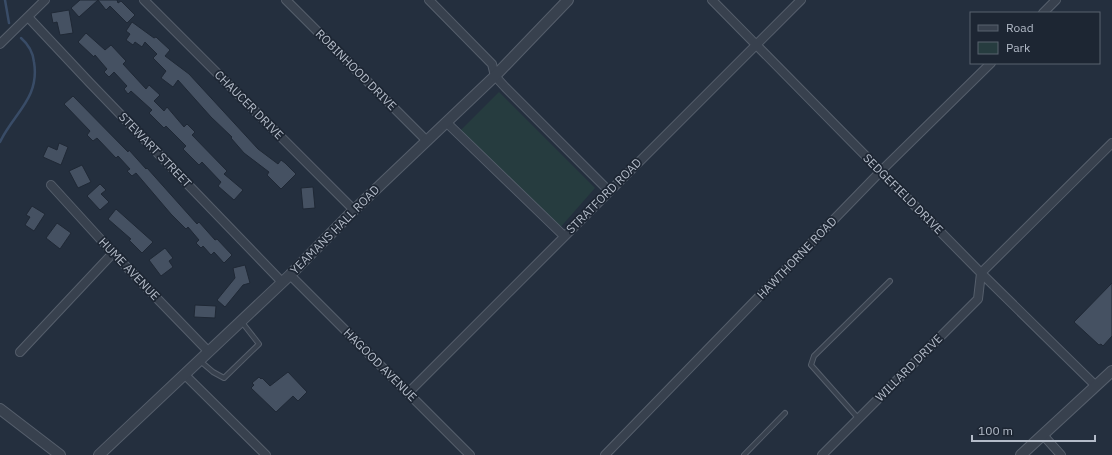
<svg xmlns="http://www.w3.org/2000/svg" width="1112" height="455" font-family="'IBM Plex Sans',sans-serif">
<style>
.green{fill:#263c3f}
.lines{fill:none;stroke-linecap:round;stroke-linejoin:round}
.stream{stroke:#394c67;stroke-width:2.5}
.building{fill:#455162;stroke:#1f2835}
.service-casing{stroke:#565f6c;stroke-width:6}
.minor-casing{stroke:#565f6c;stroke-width:10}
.tertiary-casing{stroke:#565f6c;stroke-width:12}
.service{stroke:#38414e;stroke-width:4}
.minor{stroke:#38414e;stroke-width:8}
.tertiary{stroke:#38414e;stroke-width:10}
.labels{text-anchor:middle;stroke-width:3.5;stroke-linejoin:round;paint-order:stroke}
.street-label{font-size:12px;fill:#b4bcc9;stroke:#1d2633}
</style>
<rect width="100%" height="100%" fill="#242f3e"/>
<path class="green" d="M 499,92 L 595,188 L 559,229 L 460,131 Z"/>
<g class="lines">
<path class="stream" d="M 5,0 L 9,23
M 0,142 C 14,113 40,98 34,62 C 33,53 28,44 21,38"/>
</g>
<path class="building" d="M 80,0 L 117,0 L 118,3 L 121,1 L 135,15 L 127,23 L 110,6 L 106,10 L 98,0 L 79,17 L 71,8 Z
M 69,10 L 73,33 L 60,35 L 57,22 L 53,23 L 51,13 Z
M 132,22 L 154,38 L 156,37 L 170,50 L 165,56 L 189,74 L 258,149 L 278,164 L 281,160 L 285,163 L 296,174 L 281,189 L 267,175 L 269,172 L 244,153 L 231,138 L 232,137 L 211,117 L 178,80 L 173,87 L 161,78 L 166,71 L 153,58 L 157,54 L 145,42 L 142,47 L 135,42 L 133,45 L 126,40 L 130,34 L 126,31 Z
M 86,33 L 105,50 L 111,45 L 126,61 L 123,64 L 146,89 L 149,85 L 160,95 L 154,101 L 164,111 L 167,107 L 184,127 L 187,124 L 195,132 L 192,135 L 227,171 L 224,174 L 243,190 L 234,200 L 218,186 L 221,182 L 202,162 L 199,165 L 183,149 L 186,146 L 166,126 L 164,128 L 149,113 L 152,110 L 131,91 L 128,94 L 124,89 L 127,86 L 114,72 L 109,77 L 104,72 L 107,69 L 95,55 L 94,57 L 78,42 Z
M 73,96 L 128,152 L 129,150 L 146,169 L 147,168 L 197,224 L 199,222 L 215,240 L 217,239 L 232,255 L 224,263 L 214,252 L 211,255 L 203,246 L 201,248 L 196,243 L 199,240 L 188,227 L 186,229 L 171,214 L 136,173 L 132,176 L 127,171 L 130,169 L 118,156 L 116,158 L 97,138 L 93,141 L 87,135 L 90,131 L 64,104 Z
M 59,143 L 68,147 L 61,165 L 43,157 L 48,146 L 57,150 Z
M 82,165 L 91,182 L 78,188 L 69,171 Z
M 100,184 L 106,190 L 101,194 L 109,202 L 100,210 L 87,196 Z
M 313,187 L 315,208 L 303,209 L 301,188 Z
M 32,206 L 45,214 L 34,231 L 25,225 L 30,217 L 26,215 Z
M 116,209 L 153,242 L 142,253 L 129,240 L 131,239 L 108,219 Z
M 57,223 L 71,233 L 60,249 L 46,238 Z
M 165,248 L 173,258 L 169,261 L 173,267 L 161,276 L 149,260 Z
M 245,265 L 250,283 L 243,285 L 225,307 L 217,300 L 235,278 L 233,268 Z
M 1112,283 L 1112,336 L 1103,346 L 1101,344 L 1099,345 L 1074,322 Z
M 195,305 L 216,306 L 215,318 L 194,317 Z
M 288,372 L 307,392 L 298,401 L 293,396 L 276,412 L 251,388 L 254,385 L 252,383 L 259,377 L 261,379 L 262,378 L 270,386 Z"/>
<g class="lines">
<defs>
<path id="service" d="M 199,360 L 213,372 L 224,378 L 259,344 L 241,321
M 858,418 L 811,365 L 814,356 L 890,281
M 744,455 L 785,413"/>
<path id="minor" d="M 144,0 L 354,210
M 286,0 L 427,141
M 429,0 L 492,64 L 495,76 L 505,87 L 609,191
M 712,0 L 981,273 L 1096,386
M 1043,13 L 1056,0
M 28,17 L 90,83 L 282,282
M 0,44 L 45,0
M 446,122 L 564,236
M 51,185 L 113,253 L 208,351
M 290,275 L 470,455
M 20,352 L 113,253
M 185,375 L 266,455
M 408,393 L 801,0
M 1043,435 L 1061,455
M 605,455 L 881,171 L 991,63
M 822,455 L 978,299 L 981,273 L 1112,143"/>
<path id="tertiary" d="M 0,409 L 60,455
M 99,455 L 290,275 L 354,210 L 495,76 L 568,0
M 1021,455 L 1112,371"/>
</defs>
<use href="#service" class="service-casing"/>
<use href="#minor" class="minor-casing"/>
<use href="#tertiary" class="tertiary-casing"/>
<use href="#service" class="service"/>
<use href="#minor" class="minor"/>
<use href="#tertiary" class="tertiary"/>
</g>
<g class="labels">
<g class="street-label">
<text transform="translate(356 70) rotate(45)" y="4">ROBINHOOD DRIVE</text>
<text transform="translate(249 105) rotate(45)" y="4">CHAUCER DRIVE</text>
<text transform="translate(155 150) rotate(46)" y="4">STEWART STREET</text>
<text transform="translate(903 194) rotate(45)" y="4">SEDGEFIELD DRIVE</text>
<text transform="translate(604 196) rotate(-45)" y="4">STRATFORD ROAD</text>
<text transform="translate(335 230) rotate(-45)" y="4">YEAMANS HALL ROAD</text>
<text transform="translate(797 258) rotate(-46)" y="4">HAWTHORNE ROAD</text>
<text transform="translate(129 269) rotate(46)" y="4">HUME AVENUE</text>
<text transform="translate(380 365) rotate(45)" y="4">HAGOOD AVENUE</text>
<text transform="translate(909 368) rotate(-45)" y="4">WILLARD DRIVE</text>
</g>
</g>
<rect x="970" y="12" width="130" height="52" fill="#1d2633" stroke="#59626f"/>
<rect x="978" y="25" width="20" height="6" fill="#38414e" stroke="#59626f"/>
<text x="1006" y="32" font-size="12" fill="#b4bcc9">Road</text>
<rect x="978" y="42" width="20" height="12" fill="#263c3f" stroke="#59626f"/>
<text x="1006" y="52" font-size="12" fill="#b4bcc9">Park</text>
<path d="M972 435v6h123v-6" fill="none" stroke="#b4bcc9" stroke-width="2"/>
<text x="978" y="435" font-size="12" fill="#b4bcc9" stroke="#1d2633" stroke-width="3" paint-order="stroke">100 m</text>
</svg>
